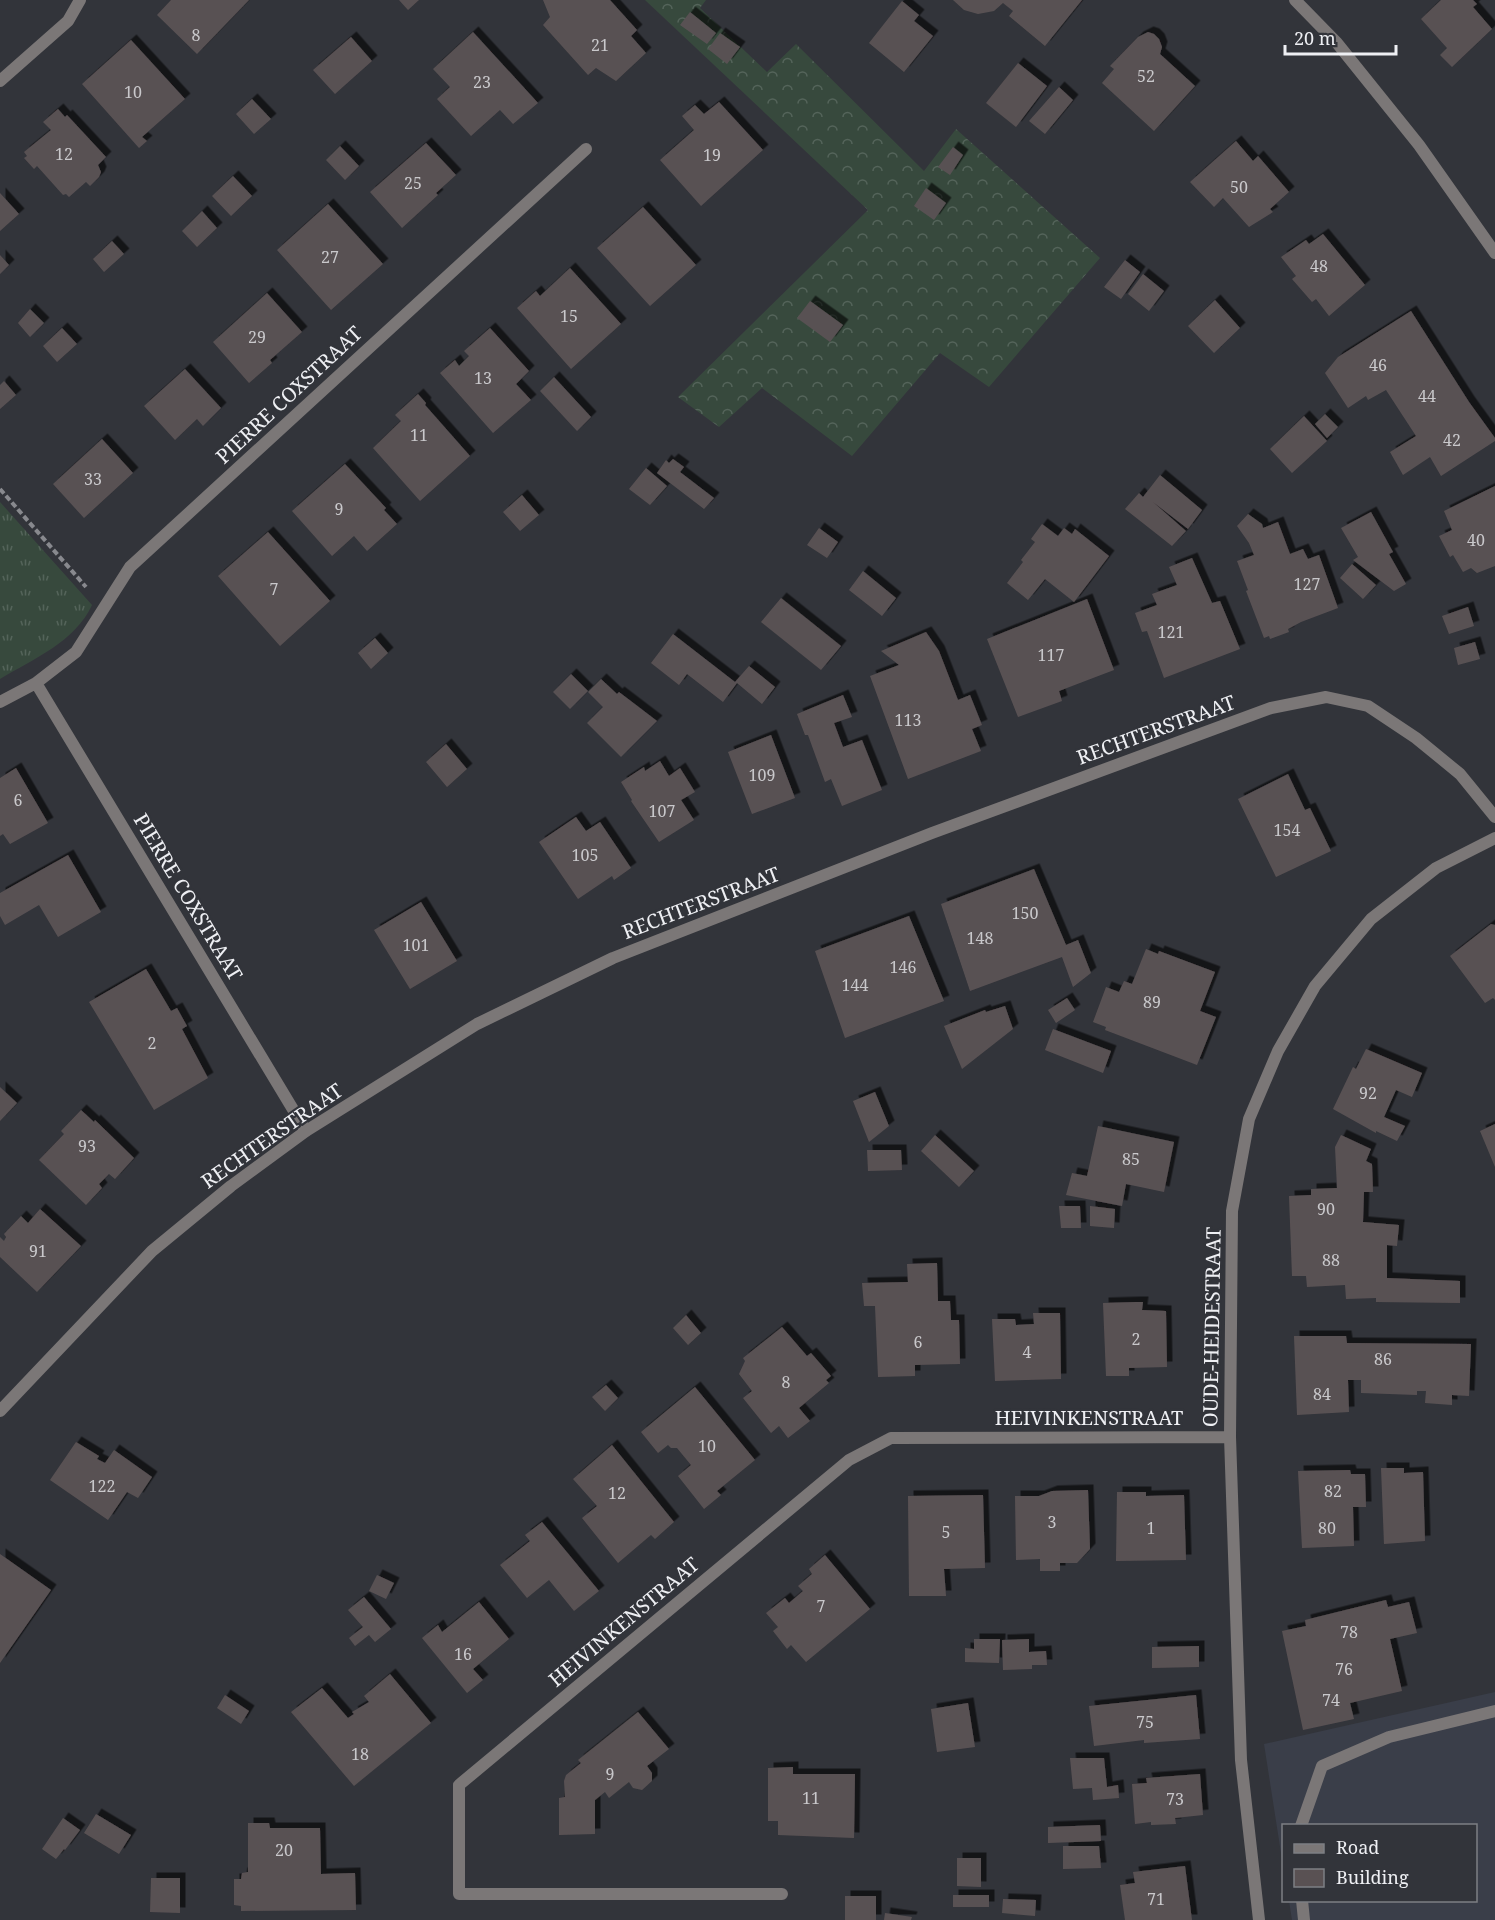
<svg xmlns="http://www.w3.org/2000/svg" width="1495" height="1920" font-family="'Noto Serif',serif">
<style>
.built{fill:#3a3e49}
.grass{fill:url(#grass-tufts)}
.forest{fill:url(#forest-crowns)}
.building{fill:#595153;filter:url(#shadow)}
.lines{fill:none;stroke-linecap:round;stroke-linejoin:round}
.path{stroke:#88898e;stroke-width:4;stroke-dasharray:6 3;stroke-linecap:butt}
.lane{stroke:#7b7777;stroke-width:12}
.street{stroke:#7b7777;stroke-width:12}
.labels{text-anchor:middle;stroke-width:4.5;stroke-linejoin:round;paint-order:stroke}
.number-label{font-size:16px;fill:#c9c8cb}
.street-label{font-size:20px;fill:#eeeff3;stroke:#32343a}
</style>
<defs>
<pattern id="grass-tufts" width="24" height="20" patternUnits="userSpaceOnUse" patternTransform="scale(1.5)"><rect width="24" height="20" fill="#37493d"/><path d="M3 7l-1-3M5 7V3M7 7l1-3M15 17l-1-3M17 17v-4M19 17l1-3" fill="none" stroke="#54645a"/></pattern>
<pattern id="forest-crowns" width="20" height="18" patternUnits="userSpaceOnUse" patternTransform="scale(1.5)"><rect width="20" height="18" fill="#37493d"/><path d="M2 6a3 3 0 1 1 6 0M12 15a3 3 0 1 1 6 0" fill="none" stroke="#54645a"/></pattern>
<filter id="shadow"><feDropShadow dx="5.5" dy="-5.5" stdDeviation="0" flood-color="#0009"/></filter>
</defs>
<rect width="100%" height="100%" fill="#32343a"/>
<path class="built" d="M 1495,1692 L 1495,1920 L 1292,1920 L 1289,1901 L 1476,1900 L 1476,1826 L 1284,1826 L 1283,1866 L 1264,1744 Z"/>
<path class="grass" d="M 0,502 L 92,605 C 75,642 33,659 0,679 Z"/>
<path class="forest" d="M 645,0 L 706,0 L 700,8 L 767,72 L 796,44 L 924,171 L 956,129 L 1100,258 L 989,387 L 940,353 L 852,456 L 762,388 L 719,427 L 678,397 L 868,210 Z"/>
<path class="building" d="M 171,0 L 249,0 L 197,54 L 157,15 Z
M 399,0 L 419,0 L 408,10 Z
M 543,0 L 610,0 L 637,30 L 631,36 L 646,53 L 616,81 L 596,68 L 588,75 L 543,25 L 550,17 Z
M 953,0 L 1082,0 L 1045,46 L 1009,16 L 1013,11 L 1003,3 L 994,11 L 978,14 L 964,10 Z
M 1441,0 L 1473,0 L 1477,4 L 1473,7 L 1492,29 L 1452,67 L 1440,55 L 1447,48 L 1421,19 Z
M 902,1 L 919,15 L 914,21 L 933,36 L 904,72 L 869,43 Z
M 690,12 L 716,33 L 707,44 L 680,25 Z
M 473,32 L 538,103 L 513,124 L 500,110 L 471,136 L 437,99 L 450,87 L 433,69 Z
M 1148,32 L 1154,34 L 1159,39 L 1162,47 L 1160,54 L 1195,86 L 1154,131 L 1102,83 L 1114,69 L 1110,66 L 1138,37 Z
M 720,33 L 740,47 L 727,64 L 708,49 Z
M 351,37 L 372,61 L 335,94 L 313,70 Z
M 131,40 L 185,99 L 142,137 L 147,141 L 139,148 L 82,84 Z
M 1018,63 L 1047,86 L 1016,127 L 986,103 Z
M 1059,87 L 1073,100 L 1045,134 L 1029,121 Z
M 252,99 L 271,119 L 254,134 L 236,114 Z
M 719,102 L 763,150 L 701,206 L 660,160 L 694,130 L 682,116 L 695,105 L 704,114 Z
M 58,109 L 65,117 L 67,115 L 106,157 L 98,165 L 101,172 L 99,177 L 90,186 L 86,182 L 69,197 L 66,194 L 63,195 L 37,166 L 34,169 L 24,158 L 27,156 L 24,152 L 51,130 L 43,122 Z
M 1236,141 L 1253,161 L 1258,156 L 1289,192 L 1270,209 L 1273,212 L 1249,227 L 1223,198 L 1214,207 L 1190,182 Z
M 426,143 L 456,175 L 436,193 L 438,195 L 402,228 L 370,192 Z
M 340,146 L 359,166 L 345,180 L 326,160 Z
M 953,147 L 963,155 L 950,175 L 938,167 Z
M 233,176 L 252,196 L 231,216 L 212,196 Z
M 926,188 L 946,203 L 934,220 L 914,206 Z
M 0,193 L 19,214 L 0,231 Z
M 328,204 L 383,264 L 331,310 L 277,250 Z
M 643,207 L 696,265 L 650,306 L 597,248 Z
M 202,211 L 217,228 L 197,247 L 182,231 Z
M 1323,234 L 1365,285 L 1329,316 L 1316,299 L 1312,302 L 1292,279 L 1296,276 L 1281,257 L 1306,240 L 1309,244 Z
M 112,241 L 124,254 L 104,272 L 93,259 Z
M 0,255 L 9,265 L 0,274 Z
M 1125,260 L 1140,272 L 1121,299 L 1104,287 Z
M 570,268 L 621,324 L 571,369 L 517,308 L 536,291 L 540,296 Z
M 1143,274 L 1164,291 L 1149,311 L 1128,294 Z
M 267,293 L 302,332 L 270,360 L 272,363 L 249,383 L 213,342 Z
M 1215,300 L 1240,328 L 1214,353 L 1188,326 Z
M 810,301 L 843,325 L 830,342 L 797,318 Z
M 30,309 L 44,323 L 30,337 L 18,323 Z
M 1411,311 L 1469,402 L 1495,438 L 1495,441 L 1441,476 L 1430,457 L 1403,475 L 1390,452 L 1416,436 L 1386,390 L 1368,400 L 1366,396 L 1348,408 L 1325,373 L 1338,357 Z
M 62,328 L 77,344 L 57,362 L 43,346 Z
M 490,328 L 529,371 L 516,384 L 531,400 L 493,433 L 440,373 L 455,360 L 459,366 L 469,356 L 464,351 Z
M 185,369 L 221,408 L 203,426 L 197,419 L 175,440 L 144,406 Z
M 554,377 L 591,417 L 577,431 L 540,391 Z
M 4,381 L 16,395 L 0,409 L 0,385 Z
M 418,394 L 426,403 L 425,405 L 470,456 L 420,501 L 373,448 L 401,421 L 395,415 Z
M 1325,414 L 1338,427 L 1327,438 L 1315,424 Z
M 1304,416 L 1327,441 L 1292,473 L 1270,449 Z
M 102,439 L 133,473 L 84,518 L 53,484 Z
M 673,459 L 684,467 L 680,472 L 714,498 L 704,509 L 657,473 L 666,460 L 669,463 Z
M 345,464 L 386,508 L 384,510 L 397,524 L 367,551 L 354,536 L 332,556 L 292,511 Z
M 646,468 L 667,486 L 650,505 L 629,489 Z
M 1160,475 L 1202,510 L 1188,529 L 1153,502 L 1186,531 L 1172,546 L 1125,509 L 1139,493 L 1143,497 Z
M 1495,486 L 1495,566 L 1477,573 L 1471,568 L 1463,572 L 1453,555 L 1450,557 L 1439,536 L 1452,530 L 1444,511 Z
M 522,495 L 539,515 L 520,531 L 503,512 Z
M 1371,512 L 1393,552 L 1389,554 L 1406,584 L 1394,591 L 1353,560 L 1358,557 L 1341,528 Z
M 1248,514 L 1262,524 L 1263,528 L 1278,522 L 1290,554 L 1303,549 L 1308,559 L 1319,555 L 1338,608 L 1301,622 L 1288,629 L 1289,632 L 1270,639 L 1269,636 L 1264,638 L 1246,591 L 1248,590 L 1237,561 L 1254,555 L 1249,543 L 1237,526 Z
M 1042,524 L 1058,536 L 1064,528 L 1072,534 L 1075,529 L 1109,556 L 1074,602 L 1045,579 L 1028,600 L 1007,583 L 1023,562 L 1021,560 L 1035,542 L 1031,539 Z
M 819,528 L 838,542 L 827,558 L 807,545 Z
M 268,532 L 330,601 L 280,646 L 218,576 Z
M 1192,558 L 1212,603 L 1220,601 L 1240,649 L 1164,678 L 1147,631 L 1142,632 L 1135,613 L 1157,605 L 1152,594 L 1177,585 L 1169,567 Z
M 1352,564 L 1376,585 L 1363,599 L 1340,578 Z
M 863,571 L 896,598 L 882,616 L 849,590 Z
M 781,598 L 841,646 L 821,670 L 761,622 Z
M 1087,599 L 1114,670 L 1059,691 L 1062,701 L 1018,717 L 987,639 Z
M 1468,607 L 1474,626 L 1449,634 L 1442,616 Z
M 926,632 L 939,651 L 958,700 L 970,695 L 982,725 L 972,729 L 981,751 L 908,779 L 870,676 L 899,665 L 881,651 Z
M 673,634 L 735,682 L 749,666 L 775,687 L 762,704 L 737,683 L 723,702 L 687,674 L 679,685 L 651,663 Z
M 375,638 L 388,653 L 371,669 L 358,653 Z
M 1475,642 L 1480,659 L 1458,665 L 1454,648 Z
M 571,674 L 588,691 L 570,709 L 553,692 Z
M 601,679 L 617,694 L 619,692 L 657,721 L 621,757 L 587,723 L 603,707 L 588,692 Z
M 843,695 L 852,717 L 834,723 L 843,747 L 862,740 L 882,790 L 842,806 L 831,779 L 825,782 L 808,735 L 805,735 L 797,714 Z
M 771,735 L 795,798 L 752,814 L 728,752 Z
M 446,744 L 467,769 L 447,787 L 426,762 Z
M 660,761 L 669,776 L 680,768 L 695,792 L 681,800 L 694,820 L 659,842 L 631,801 L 632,800 L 621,782 L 644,767 L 645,771 Z
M 16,768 L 48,823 L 10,844 L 3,834 L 0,836 L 0,778 Z
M 1288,774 L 1305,810 L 1310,808 L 1331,851 L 1276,877 L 1238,799 Z
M 576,817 L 586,831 L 600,822 L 631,868 L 614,880 L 612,876 L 578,899 L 539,842 Z
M 68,855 L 101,912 L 58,937 L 39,905 L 5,925 L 0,916 L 0,893 Z
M 1034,869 L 1066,945 L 1078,940 L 1091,973 L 1073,987 L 1062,957 L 970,991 L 941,904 Z
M 421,902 L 457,961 L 410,989 L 374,930 Z
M 909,916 L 944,1001 L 845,1038 L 815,951 Z
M 1491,924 L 1495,925 L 1495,1000 L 1493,998 L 1485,1003 L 1450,956 Z
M 1146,949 L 1158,954 L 1159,951 L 1215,972 L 1200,1011 L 1216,1017 L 1197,1065 L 1105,1030 L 1106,1027 L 1093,1022 L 1106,987 L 1119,992 L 1124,981 L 1132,984 Z
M 146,969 L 171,1011 L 177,1008 L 187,1026 L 182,1029 L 208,1078 L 154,1110 L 89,1002 Z
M 1067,998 L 1075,1010 L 1056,1023 L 1048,1010 Z
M 1005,1006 L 1013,1029 L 962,1069 L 944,1026 L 985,1010 L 986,1012 Z
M 1053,1029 L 1111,1051 L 1103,1073 L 1045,1050 Z
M 1366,1049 L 1422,1073 L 1412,1097 L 1396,1090 L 1384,1117 L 1405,1126 L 1397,1141 L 1376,1131 L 1376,1133 L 1333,1109 L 1353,1067 L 1356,1069 Z
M 0,1087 L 17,1103 L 0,1121 Z
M 875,1092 L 889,1126 L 869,1142 L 853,1101 Z
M 81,1110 L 94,1122 L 95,1120 L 134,1158 L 115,1179 L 109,1174 L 99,1184 L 102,1188 L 86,1205 L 39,1160 L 64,1134 L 61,1131 Z
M 1495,1124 L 1495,1167 L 1480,1131 Z
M 1098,1126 L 1174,1142 L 1164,1192 L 1126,1184 L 1122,1206 L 1066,1195 L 1072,1173 L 1087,1176 Z
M 935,1135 L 974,1171 L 959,1187 L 921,1151 Z
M 1341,1135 L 1371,1149 L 1366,1161 L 1372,1164 L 1373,1192 L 1364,1192 L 1363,1222 L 1399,1225 L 1397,1246 L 1387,1245 L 1387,1278 L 1460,1281 L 1460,1303 L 1376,1302 L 1376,1298 L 1346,1299 L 1345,1285 L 1307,1287 L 1306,1276 L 1292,1276 L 1289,1196 L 1311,1195 L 1311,1189 L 1337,1188 L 1335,1147 Z
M 867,1150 L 901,1150 L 902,1170 L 868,1171 Z
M 1059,1206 L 1080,1206 L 1081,1228 L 1061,1228 Z
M 1090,1206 L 1115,1209 L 1114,1228 L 1090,1226 Z
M 40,1209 L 81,1246 L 37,1292 L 0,1257 L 0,1237 L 4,1241 L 6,1237 L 4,1234 L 21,1216 L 28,1223 Z
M 937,1263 L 938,1301 L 950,1301 L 951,1320 L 959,1320 L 960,1364 L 915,1365 L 915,1376 L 878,1377 L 875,1306 L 864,1306 L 862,1283 L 908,1282 L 907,1264 Z
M 1136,1302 L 1143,1302 L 1142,1310 L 1166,1311 L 1167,1367 L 1129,1368 L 1129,1376 L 1106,1376 L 1103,1303 Z
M 1033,1313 L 1060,1313 L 1061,1379 L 995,1381 L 992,1319 L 1015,1319 L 1016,1325 L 1034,1324 Z
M 686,1315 L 701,1333 L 688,1345 L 673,1328 Z
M 782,1327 L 807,1356 L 811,1353 L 831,1376 L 826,1380 L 829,1383 L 799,1408 L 810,1421 L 788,1438 L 779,1426 L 771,1433 L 743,1398 L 752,1391 L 739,1374 L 745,1361 L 743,1358 Z
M 1294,1336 L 1346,1336 L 1347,1343 L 1471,1344 L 1469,1396 L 1452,1395 L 1452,1405 L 1425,1403 L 1426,1391 L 1417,1391 L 1417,1395 L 1361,1393 L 1361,1380 L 1348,1380 L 1349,1412 L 1297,1415 Z
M 606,1385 L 618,1398 L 605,1411 L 592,1397 Z
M 695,1387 L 755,1460 L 717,1491 L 721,1495 L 704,1509 L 678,1476 L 691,1465 L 677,1448 L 671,1448 L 668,1445 L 658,1453 L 641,1432 Z
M 76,1442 L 99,1456 L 97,1459 L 105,1463 L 114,1450 L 152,1477 L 138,1498 L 127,1492 L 108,1520 L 50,1480 Z
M 612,1445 L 674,1522 L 655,1539 L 651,1535 L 618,1563 L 582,1518 L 597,1506 L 573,1479 Z
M 1381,1468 L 1404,1468 L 1404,1473 L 1423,1472 L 1425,1541 L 1384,1544 Z
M 1350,1470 L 1351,1474 L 1365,1474 L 1366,1507 L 1353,1507 L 1354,1546 L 1302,1548 L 1298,1471 Z
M 1088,1490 L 1090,1549 L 1077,1563 L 1060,1563 L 1060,1571 L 1040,1571 L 1040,1559 L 1016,1560 L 1015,1496 L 1039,1496 L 1052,1491 Z
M 1117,1492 L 1146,1492 L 1146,1496 L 1184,1495 L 1186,1560 L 1116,1561 Z
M 983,1495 L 985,1568 L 944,1569 L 946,1596 L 909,1596 L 908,1496 Z
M 542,1522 L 599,1591 L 574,1611 L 549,1580 L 527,1598 L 500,1565 L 530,1541 L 525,1535 Z
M 0,1554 L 51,1590 L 0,1663 Z
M 825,1555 L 870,1609 L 806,1662 L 791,1645 L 787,1649 L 773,1631 L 778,1627 L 766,1613 L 785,1598 L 789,1603 L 803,1591 L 798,1586 L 812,1574 L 809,1569 Z
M 377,1575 L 394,1583 L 386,1599 L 369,1591 Z
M 364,1597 L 391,1629 L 375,1642 L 369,1635 L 355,1646 L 349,1638 L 363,1627 L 348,1610 Z
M 1386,1600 L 1388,1607 L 1409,1602 L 1417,1633 L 1390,1639 L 1402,1691 L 1350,1703 L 1354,1719 L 1303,1730 L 1282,1631 L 1306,1626 L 1305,1620 Z
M 479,1602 L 509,1639 L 473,1669 L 483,1680 L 467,1693 L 422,1638 L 438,1625 L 442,1632 Z
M 974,1639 L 1000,1639 L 999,1663 L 965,1662 L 965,1648 L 974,1649 Z
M 1029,1639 L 1029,1652 L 1046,1651 L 1047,1665 L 1032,1665 L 1032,1669 L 1003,1670 L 1002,1640 Z
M 1199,1646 L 1199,1667 L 1152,1668 L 1152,1647 Z
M 390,1674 L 431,1723 L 354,1786 L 291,1712 L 322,1688 L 348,1718 L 354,1714 L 352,1712 L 369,1702 L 364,1696 Z
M 225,1695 L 249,1711 L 241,1724 L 217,1708 Z
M 1196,1695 L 1200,1739 L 1144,1743 L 1144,1740 L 1094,1746 L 1089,1706 Z
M 968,1703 L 975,1747 L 937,1752 L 931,1709 Z
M 638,1712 L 669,1749 L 647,1766 L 652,1773 L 652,1781 L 642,1790 L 633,1788 L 629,1782 L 609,1798 L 605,1792 L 595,1800 L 595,1834 L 559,1835 L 559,1798 L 565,1797 L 564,1781 L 566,1775 L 581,1763 L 578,1760 Z
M 1070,1758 L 1104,1758 L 1107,1787 L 1118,1785 L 1119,1798 L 1093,1800 L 1092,1788 L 1073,1789 Z
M 793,1767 L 793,1774 L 855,1774 L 854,1838 L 778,1835 L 778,1821 L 768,1821 L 768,1768 Z
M 1200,1774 L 1203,1815 L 1175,1818 L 1176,1824 L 1151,1825 L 1151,1822 L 1135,1824 L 1132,1784 L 1147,1783 L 1146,1778 Z
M 96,1814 L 131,1835 L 119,1854 L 84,1833 Z
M 63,1818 L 80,1830 L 65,1850 L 64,1849 L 56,1859 L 42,1849 Z
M 248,1823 L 269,1823 L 270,1828 L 320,1828 L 321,1874 L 355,1873 L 356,1910 L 241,1911 L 241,1906 L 234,1905 L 234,1879 L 241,1879 L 242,1873 L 248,1872 Z
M 1100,1825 L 1101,1841 L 1048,1843 L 1048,1827 Z
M 1063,1846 L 1099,1846 L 1101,1868 L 1063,1869 Z
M 957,1858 L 981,1858 L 981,1887 L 957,1886 Z
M 1185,1866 L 1192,1920 L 1125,1920 L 1120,1885 L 1135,1883 L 1133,1872 Z
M 151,1878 L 180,1878 L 180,1913 L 150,1912 Z
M 953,1895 L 989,1895 L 989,1907 L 953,1907 Z
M 845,1896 L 876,1896 L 876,1920 L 845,1920 Z
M 1003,1899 L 1036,1900 L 1035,1916 L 1002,1913 Z
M 885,1913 L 912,1917 L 911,1920 L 884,1920 Z"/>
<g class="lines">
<path class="path" d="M 0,489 L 86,587"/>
<path class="lane" d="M 1301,1826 L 1322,1766 L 1389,1737 L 1495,1711
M 1302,1900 L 1304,1920"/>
<path class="street" d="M 1295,0 L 1337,43 L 1419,145 L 1495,253
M 0,81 L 68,21 L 80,0
M 36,683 L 306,1131
M 0,702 L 36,683 L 76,652 L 130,567 L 586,149
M 0,1411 L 152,1251 L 231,1186 L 306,1131 L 477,1024 L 613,958 L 932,833 L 1271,708 L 1326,697 L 1368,706 L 1416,738 L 1460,774 L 1495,817
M 782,1894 L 459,1894 L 459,1785 L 849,1460 L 891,1438 L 1230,1437
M 1259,1920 L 1241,1760 L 1230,1437 L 1232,1211 L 1249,1119 L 1278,1051 L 1315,986 L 1371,919 L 1436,868 L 1495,838"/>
</g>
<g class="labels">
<g class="number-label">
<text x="196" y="41">8</text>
<text x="600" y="51">21</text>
<text x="1146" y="82">52</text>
<text x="482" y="88">23</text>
<text x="133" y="98">10</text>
<text x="64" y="160">12</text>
<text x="712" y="161">19</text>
<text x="413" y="189">25</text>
<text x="1239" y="193">50</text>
<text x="330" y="263">27</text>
<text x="1319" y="272">48</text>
<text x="569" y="322">15</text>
<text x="257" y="343">29</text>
<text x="1378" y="371">46</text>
<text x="483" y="384">13</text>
<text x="1427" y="402">44</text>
<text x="419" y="441">11</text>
<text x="1452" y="446">42</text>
<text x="93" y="485">33</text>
<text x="339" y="515">9</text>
<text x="1476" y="546">40</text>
<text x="1307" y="590">127</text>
<text x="274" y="595">7</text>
<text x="1171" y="638">121</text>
<text x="1051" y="661">117</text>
<text x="908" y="726">113</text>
<text x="762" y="781">109</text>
<text x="18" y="806">6</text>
<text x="662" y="817">107</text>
<text x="1287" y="836">154</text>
<text x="585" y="861">105</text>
<text x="1025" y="919">150</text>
<text x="980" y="944">148</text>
<text x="416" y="951">101</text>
<text x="903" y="973">146</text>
<text x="855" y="991">144</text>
<text x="1152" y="1008">89</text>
<text x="152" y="1049">2</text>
<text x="1368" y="1099">92</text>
<text x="87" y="1152">93</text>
<text x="1131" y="1165">85</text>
<text x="1326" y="1215">90</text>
<text x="38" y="1257">91</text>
<text x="1331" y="1266">88</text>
<text x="1136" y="1345">2</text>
<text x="918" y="1348">6</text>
<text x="1027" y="1358">4</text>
<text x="1383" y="1365">86</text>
<text x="786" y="1388">8</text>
<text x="1322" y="1400">84</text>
<text x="707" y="1452">10</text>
<text x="102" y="1492">122</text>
<text x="1333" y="1497">82</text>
<text x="617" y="1499">12</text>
<text x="1052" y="1528">3</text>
<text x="1151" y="1534">1</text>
<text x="1327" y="1534">80</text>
<text x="946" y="1538">5</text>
<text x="821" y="1612">7</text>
<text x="1349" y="1638">78</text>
<text x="463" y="1660">16</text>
<text x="1344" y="1675">76</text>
<text x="1331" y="1706">74</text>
<text x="1145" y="1728">75</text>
<text x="360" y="1760">18</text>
<text x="610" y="1780">9</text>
<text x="811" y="1804">11</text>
<text x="1175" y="1805">73</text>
<text x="284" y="1856">20</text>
<text x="1156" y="1905">71</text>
</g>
<g class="street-label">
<text transform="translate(289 395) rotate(-43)" y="7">PIERRE COXSTRAAT</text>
<text transform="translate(1156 730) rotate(-20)" y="7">RECHTERSTRAAT</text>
<text transform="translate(188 897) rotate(59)" y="7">PIERRE COXSTRAAT</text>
<text transform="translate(701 903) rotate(-21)" y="7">RECHTERSTRAAT</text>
<text transform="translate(272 1136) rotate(-35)" y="7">RECHTERSTRAAT</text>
<text transform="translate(1212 1327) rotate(-89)" y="7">OUDE-HEIDESTRAAT</text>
<text x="1089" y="1425">HEIVINKENSTRAAT</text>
<text transform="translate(624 1622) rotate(-40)" y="7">HEIVINKENSTRAAT</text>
</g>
</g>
<rect x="1282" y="1824" width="195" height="78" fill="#32343a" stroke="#7d7f84" stroke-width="1.5"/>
<rect x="1294" y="1844" width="30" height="9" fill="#7b7777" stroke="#7d7f84" stroke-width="1.5"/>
<text x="1336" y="1854" font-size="18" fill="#eeeff3">Road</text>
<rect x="1294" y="1869" width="30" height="18" fill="#595153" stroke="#7d7f84" stroke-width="1.5"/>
<text x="1336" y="1884" font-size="18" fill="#eeeff3">Building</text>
<path d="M1285 45v9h111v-9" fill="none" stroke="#eeeff3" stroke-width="3"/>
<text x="1294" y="45" font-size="18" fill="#eeeff3" stroke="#32343a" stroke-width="4.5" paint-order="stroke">20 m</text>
</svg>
